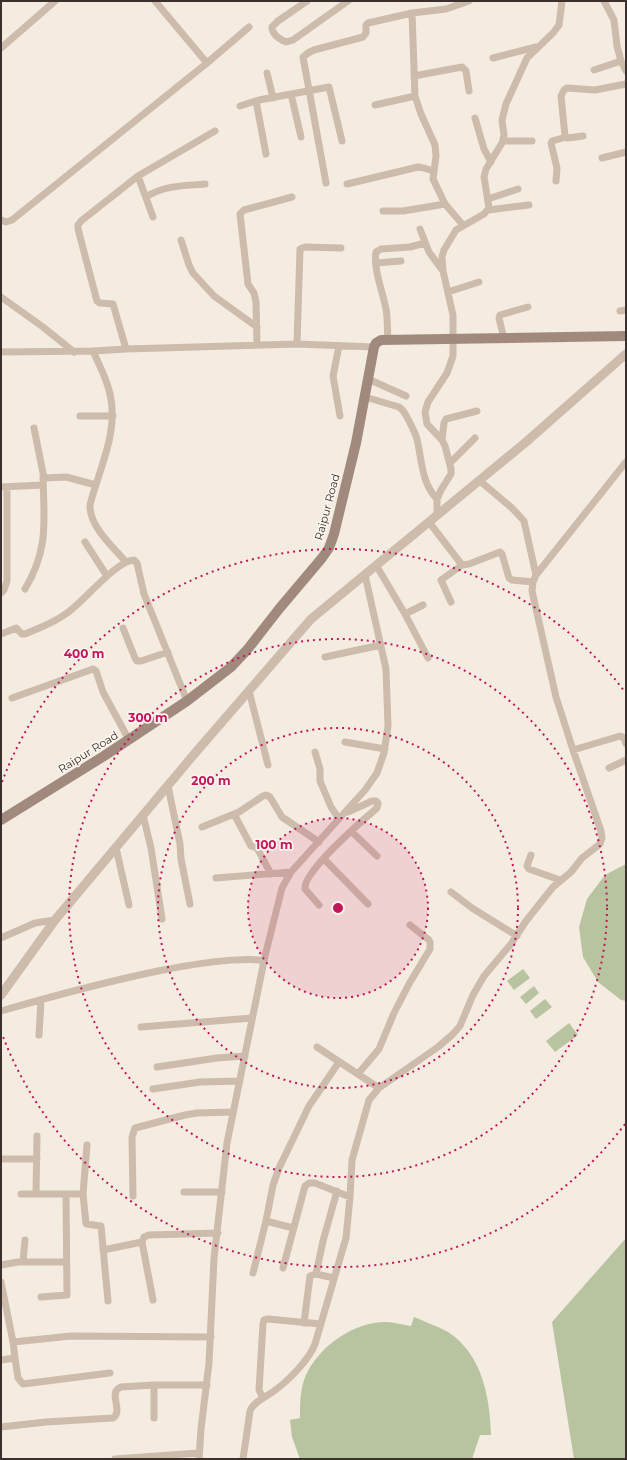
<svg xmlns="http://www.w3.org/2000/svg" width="627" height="1460" font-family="Montserrat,sans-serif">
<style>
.green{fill:#b8c4a0}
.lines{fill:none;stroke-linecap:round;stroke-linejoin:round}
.minor{stroke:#cdbbac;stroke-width:7}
.tertiary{stroke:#cdbbac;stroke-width:9}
.secondary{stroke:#a18a7d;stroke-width:10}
.ring{fill:none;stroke:#c2185b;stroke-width:2;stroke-dasharray:2 4}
.labels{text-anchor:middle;stroke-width:3.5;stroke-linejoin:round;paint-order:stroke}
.street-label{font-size:11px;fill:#3b302b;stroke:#fbf5ee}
.centre{fill:#c2185b;stroke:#fbf5ee;stroke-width:2}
.ring-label{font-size:12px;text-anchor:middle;font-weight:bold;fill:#c2185b;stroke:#fbf5ee;stroke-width:3.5;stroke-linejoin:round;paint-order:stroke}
</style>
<rect width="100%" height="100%" fill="#f4ebe1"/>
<path class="green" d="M 626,864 L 626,1001 L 621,1000 L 598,982 L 583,957 L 579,927 L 587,899 L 605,875 Z
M 523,969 L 530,978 L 514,990 L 507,981 Z
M 534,986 L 539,993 L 526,1004 L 520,997 Z
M 545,999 L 552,1007 L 536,1019 L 530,1011 Z
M 569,1023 L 578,1035 L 555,1052 L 546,1041 Z
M 626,1238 L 626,1459 L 574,1459 L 552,1322 Z
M 414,1317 C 425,1322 437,1326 448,1332 C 482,1354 490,1397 491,1435 L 480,1435 L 472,1459 L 300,1459 L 292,1437 L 290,1420 L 300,1418 C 300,1404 300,1386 307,1373 C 321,1345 354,1322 386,1322 C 394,1322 403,1325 411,1326 Z"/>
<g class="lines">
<path class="minor" d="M 155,1 L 207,63
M 307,1 L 278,21 L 272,27 C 272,35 279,39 286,42 L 293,40 L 348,1
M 604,1 L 614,20 L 617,46 L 621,61 L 626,71
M 1,48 L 55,1
M 493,58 L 536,47
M 594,70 L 621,61
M 267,73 L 273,98
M 414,76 L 462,67 L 466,71 L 469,91
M 291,94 L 301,137
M 256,101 L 266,154
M 375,105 L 415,96
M 240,106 L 259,100 L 329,87 L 342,141
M 475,118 L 484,149 L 491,162
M 583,136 L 568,138 L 565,136 L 561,96 L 564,90 L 567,88 L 595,90 L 626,84
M 503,141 L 532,141
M 602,158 L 626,152
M 138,176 L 153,217
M 556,181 L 557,168 L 551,143 L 552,141 L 566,137
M 326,183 L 303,57 L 308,53 L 314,50 L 363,37 L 366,33 L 366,25 L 368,23 L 412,13
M 347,184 L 418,167 L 424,168 L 433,171
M 146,197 C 165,185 184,186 205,184
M 488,199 L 518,189
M 488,210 L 529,205
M 383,211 L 403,211 L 445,204
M 1,220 L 6,222 L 12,220 L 207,63 L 249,27
M 463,225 L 445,204 L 433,179 L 436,156 L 435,145 L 421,114 L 415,96 L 412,13 L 446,9 L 469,1
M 420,229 L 429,252 L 443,271
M 181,240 L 189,265 L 193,273 L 214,296 L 257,327
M 376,263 L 401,261
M 448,292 L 479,282
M 1,297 L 43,327 L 74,352
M 620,311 L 626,310
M 504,339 L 499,318 L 500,315 L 528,307
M 388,340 C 387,330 388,319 386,309 C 383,293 373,268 376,252 L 381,249 L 410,247 L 425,243
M 297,344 L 300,249 L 305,247 L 341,248
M 257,345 L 256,302 L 254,293 L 248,284 L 240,214 L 244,210 L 292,197
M 339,346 L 333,376 L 340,416
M 126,349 L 113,304 L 100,303 L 97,301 L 78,229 L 78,225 L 81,221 L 138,176 L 215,131
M 93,351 C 99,365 107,379 110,394 C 119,432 99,469 90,505 C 89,526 113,547 126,562
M 1,352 L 93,351 L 126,349 L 297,344 L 374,347
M 368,379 L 406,396
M 365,397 L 399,407 C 404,410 405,414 408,419 C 411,425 415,432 417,439 C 422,460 421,482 437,499
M 80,416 L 113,416
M 34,428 L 44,478 L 66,477 L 96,485
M 442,440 L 444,423 L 446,419 L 477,411
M 450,463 L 475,438
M 480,481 L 512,508 L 524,521 L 536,575
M 1,487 L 43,485
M 437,515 L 437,499 L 441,490 L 451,474 L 451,469 L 445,446 L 442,440 L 427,424 L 425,412 L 428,402 L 447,373 L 453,356 L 453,315 L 443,271 L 442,257 L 444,250 L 456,230 L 484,214 L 489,208 L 484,177 L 486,169 L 502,143 L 504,135 L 502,120 L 506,104 L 527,58 L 553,33 L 559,25 L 562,1
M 429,522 L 462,565 L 469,564 L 500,552 L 502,554 L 509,578 L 512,580 L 533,582
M 85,542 L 107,576
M 376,565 L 405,614 L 428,658
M 25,589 C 49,549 44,521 43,477
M 1,593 L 4,590 L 7,581 L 7,487
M 451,602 L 441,580 L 462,565
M 405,614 L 423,605
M 123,628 L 135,658 L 137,661 L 141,661 L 168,652
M 1,634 L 16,628 L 22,634 L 25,634 C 39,628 54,623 67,613 C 82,603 117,560 134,560 L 137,563 L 144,594 L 187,701
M 325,657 L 381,645
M 249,691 L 268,765
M 12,698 L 93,669 L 96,671 L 103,692 L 129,740
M 345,742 L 385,749
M 573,750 L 620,736 L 624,738 L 626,744
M 315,752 L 320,769 L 320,781 L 331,807 L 339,819
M 609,768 L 626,760
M 168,786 L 180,844 L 181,859 L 190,904
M 234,814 L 251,846 L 257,848 L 271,874
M 143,815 L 151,848 L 162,919
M 202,827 L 239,812 L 263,796 L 266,795 L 270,797 L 282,817 L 319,842
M 351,831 L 377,856
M 116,848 L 129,905
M 531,855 L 527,866 L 529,869 L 560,880
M 324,859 L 368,904
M 216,878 L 291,872
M 451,892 L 472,908 L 517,936
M 319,905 L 305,889 C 303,872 363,820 377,808 L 378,803 L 376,801 L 372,801 L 348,812
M 1,938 L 35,923 L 55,920
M 1,1011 C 53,996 105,982 158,971 C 194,964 228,958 264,960
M 141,1027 L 252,1018
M 39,1035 L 41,1000
M 317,1047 L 379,1088
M 157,1067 L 217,1058 L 245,1056
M 358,1074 L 379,1049 L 394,1013 L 409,984 L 430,949 L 430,942 L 429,940 L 410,925
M 153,1089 L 200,1082 L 240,1081
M 87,1145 L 83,1194 L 86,1224 L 101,1226 L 108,1301
M 1,1159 L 37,1159
M 184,1192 L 222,1192
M 21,1194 L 83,1194
M 36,1194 L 37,1136
M 133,1196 L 132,1137 L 135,1128 L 185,1115 L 197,1113 L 233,1112
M 266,1221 L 293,1228
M 103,1250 L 142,1242
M 23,1262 L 25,1240
M 1,1265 L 18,1262 L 66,1262
M 283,1268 L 305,1186 L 309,1183 L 315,1183 L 350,1197
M 253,1273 L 266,1221 L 273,1185 L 279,1168 L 309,1106 L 339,1062
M 316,1274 L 323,1241 L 337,1191
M 1,1282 L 13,1342 L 15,1358 L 1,1360
M 41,1297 L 67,1295 L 66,1195
M 153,1300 L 142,1242 L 144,1237 L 149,1235 L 218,1233
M 304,1323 L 310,1276 L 316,1274 L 334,1278
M 13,1342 L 71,1336 L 211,1337
M 15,1358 L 18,1378 L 23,1384 L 110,1373
M 154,1385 L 154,1418
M 263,1398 L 259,1390 L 263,1324 L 264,1320 L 268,1319 L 321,1324
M 1,1427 L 46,1422 L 113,1418 C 124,1411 107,1392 121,1387 L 154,1385 L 207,1385
M 115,1459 L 199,1453
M 199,1459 L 201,1429 L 209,1363 L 214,1258 L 227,1143 L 265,956 L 282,888 L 291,872 L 365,790 L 377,773 L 384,753 L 388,726 L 386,669 L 365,575
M 243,1459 L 250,1411 C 253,1402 266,1397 274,1391 C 288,1381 309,1360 315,1344 L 346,1238 L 350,1197 L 352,1160 L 369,1100 L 379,1088 L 438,1047 L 452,1035 L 460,1026 L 473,995 L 484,976 L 511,944 L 526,921 L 553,887 L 571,872 L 582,858 L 600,844 L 602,838 L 601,831 L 573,750 L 556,697 L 532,591 L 533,582 L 536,575 L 626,462"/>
<path class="tertiary" d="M 1,995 L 55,920 L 196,752 L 311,619 L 526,442 L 626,354"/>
<path class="secondary" d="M 1,820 L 104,756 L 187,701 L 231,667 L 247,650 L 279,609 L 322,558 L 329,548 L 334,534 L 356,443 L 374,347 L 376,343 L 381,340 L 626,336"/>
</g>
<circle cx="338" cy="908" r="90" fill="#c2185b" fill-opacity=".12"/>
<g class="ring">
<circle cx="338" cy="908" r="90"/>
<circle cx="338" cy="908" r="180"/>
<circle cx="338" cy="908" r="269"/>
<path d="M625 1124A359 359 0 0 1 2 1034M2 782A359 359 0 0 1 625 692"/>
</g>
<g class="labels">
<g class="street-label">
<text transform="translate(327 507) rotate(-75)" y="4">Raipur Road</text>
<text transform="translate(88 752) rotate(-32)" y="4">Raipur Road</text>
</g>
</g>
<circle cx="338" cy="908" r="6" class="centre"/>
<g class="ring-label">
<text x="84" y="658">400 m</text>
<text x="148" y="722">300 m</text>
<text x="211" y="785">200 m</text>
<text x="274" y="849">100 m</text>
</g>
<rect width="627" height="1460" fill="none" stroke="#3b302b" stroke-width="4"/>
</svg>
